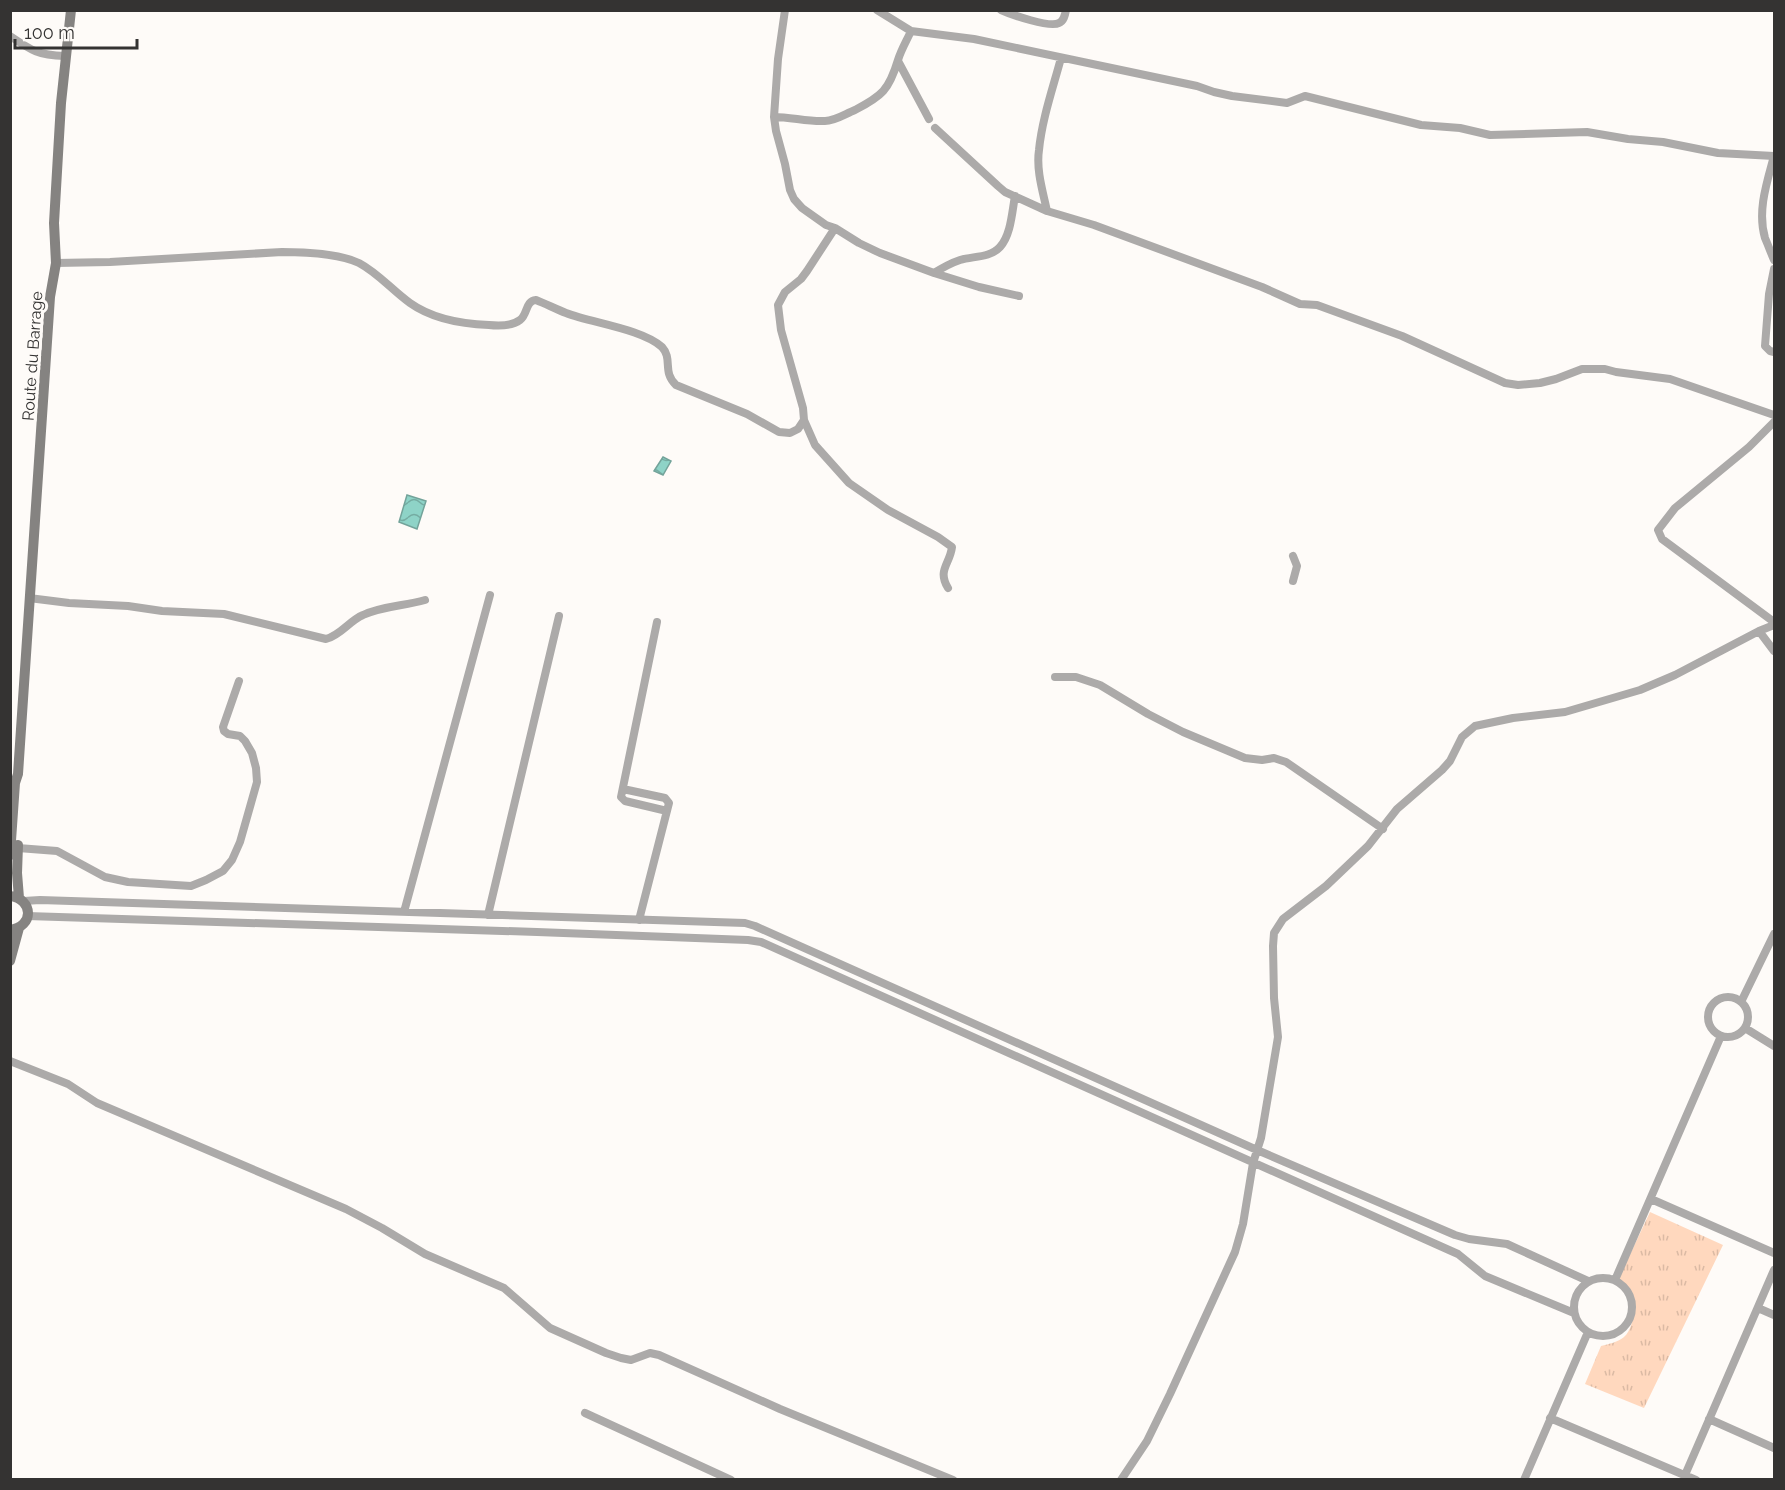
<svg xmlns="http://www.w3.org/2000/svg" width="1785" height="1490" font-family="Raleway,sans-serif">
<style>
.park{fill:url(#park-tufts)}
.water{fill:url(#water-waves);stroke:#73a39a;stroke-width:1.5}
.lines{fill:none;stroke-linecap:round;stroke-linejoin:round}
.street{stroke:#acaaa9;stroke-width:8}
.secondary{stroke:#858381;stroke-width:10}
.labels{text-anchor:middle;stroke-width:6;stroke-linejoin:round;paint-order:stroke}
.street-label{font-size:16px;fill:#343332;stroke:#fefbf8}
</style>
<defs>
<pattern id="park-tufts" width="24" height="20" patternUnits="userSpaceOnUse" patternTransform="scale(1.5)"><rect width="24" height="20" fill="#ffd8be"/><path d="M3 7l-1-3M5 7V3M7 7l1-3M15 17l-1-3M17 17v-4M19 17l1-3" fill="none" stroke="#dbbaa4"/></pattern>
<pattern id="water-waves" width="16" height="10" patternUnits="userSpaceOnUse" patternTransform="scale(1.5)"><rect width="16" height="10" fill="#8ed3c7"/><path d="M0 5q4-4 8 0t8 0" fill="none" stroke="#75aca2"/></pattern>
</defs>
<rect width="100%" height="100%" fill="#fefbf8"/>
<path class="park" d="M 1650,1212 L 1723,1245 L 1644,1408 L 1585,1384 L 1601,1346 C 1609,1344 1618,1342 1624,1337 C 1635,1327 1636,1302 1629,1291 C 1626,1287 1622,1283 1618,1280 Z"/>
<path class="water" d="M 663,457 L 671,461 L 663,475 L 654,471 Z
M 407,495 L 426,501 L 417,529 L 399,522 Z"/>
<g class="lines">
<path class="street" d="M 785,10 L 778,59 L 774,117 L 776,131 L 785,164 L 790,190 L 794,199 L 802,208 L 826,225 L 835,228 L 859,243 L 880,253 L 934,273 C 942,268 951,263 960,260 C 973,256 990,258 1000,247 C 1011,235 1012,212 1015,196
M 877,10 L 911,31 L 974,39 L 1197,86 L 1214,92 L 1232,96 L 1287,103 L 1305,96 L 1421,125 L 1460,128 L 1490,135 L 1587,132 L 1628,139 L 1663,142 L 1718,153 L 1774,156
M 1001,10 C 1012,15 1050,28 1059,23 C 1064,21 1065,15 1066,10
M 10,36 C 32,51 38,55 65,56
M 898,61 L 929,119
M 774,117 C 791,117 808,122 825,121 C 835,121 845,114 855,110 C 882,96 889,90 898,60 C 901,50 907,40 911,31
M 935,128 L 998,186 L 1005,192 L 1047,211 L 1094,225 L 1262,287 L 1300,304 L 1317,305 L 1402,336 L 1505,383 L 1518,385 L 1540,383 L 1556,379 L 1582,369 L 1605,369 L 1616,372 L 1670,379 L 1774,415
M 1774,156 C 1767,182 1757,211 1765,238 C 1768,245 1771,253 1774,260
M 1047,211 C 1043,192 1036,170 1039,150 C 1042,119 1053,88 1061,58
M 56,263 L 110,262 L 282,252 C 304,252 338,253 359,263 C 378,273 392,290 410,303 C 431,318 462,324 489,325 C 499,326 512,326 520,320 C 528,314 525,301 536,300 C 546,304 556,309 566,313 C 592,323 642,329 662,347 C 673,359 662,372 676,385 L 747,414 L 779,432 L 790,433 L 798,429 L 804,420 L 803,408 L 781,330 L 778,305 L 785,292 L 801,279 L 807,271 L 835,228
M 1774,269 L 1769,294 L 1765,346 L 1770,351 L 1774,352
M 934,273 L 979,287 L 1019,296
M 804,420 L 815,445 L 849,483 L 888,510 L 938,537 L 952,547 C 950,564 937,570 948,588
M 1774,422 L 1749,447 L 1675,508 L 1658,530 L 1662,539 L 1774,622
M 1293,581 L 1297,566 L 1293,556
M 29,598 L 69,603 L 128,606 L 162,611 L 224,614 L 326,639 C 341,635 349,621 363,615 C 382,606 404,606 425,600
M 657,622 L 621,797 L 625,801 L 667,811
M 1759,631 L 1774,651
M 1055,677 L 1076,677 L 1100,685 L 1148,714 L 1183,732 L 1245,758 L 1262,760 L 1274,758 L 1286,762 L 1383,829
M 623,789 L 665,798 L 669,803 L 639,920
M 18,848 L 57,851 L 105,877 L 128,882 L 191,886 L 206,880 L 223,871 L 232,860 L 240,842 L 257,782 L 256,768 L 252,753 L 245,741 L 240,736 L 228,734 L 224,731 L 223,727 L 239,681
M 24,901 L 40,900 L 745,923 L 755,926 L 1257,1150 L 1455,1235 L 1469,1239 L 1507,1244 L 1588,1281
M 404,912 L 490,595
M 488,915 L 559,616
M 27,916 L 537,932 L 748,940 L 761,942 L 1449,1250 L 1458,1254 L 1485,1276 L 1574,1313
M1708 1017a20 20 0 1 1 40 0a20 20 0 1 1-40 0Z
M 1741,1002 L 1774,934
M 1745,1028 L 1774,1046
M 10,1061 L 68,1084 L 97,1103 L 346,1209 L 382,1228 L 425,1254 L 504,1288 L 550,1328 L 606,1353 L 621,1358 L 631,1360 L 650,1353 L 659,1355 L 780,1409 L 953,1480
M 1651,1199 L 1774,1253
M1574 1307a29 29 0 1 1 58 0a29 29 0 1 1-58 0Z
M 1615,1280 L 1721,1036
M 1758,1308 L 1774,1315
M 585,1413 L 731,1480
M 1550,1418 L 1696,1480
M 1709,1419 L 1774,1448
M 1685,1475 L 1774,1270
M 1121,1480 L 1147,1441 L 1170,1394 L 1235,1252 L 1243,1224 L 1253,1163 L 1261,1138 L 1278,1037 L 1274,998 L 1273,946 L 1274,933 L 1283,919 L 1326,886 L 1368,846 L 1397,809 L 1442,770 L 1450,761 L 1462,737 L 1475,726 L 1513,718 L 1565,712 L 1640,690 L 1675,675 L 1759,631 L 1774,625
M 1524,1480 L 1588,1332"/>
<path class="secondary" d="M 18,845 L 17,873 L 19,898
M 10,855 L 15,783 L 18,774 L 50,297 L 56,263 L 54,223 L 61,103 L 71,10
M 10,896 C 34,899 34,927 10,930
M 10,961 L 19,928"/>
</g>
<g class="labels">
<g class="street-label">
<text transform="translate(32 356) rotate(-86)" y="6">Route du Barrage</text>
</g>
</g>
<rect width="1785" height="1490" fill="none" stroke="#343332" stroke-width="24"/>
<path d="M15 39v9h122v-9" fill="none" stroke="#343332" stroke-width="3"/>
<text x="24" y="39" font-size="18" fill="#343332" stroke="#fefbf8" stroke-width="4.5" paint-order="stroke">100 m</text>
</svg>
